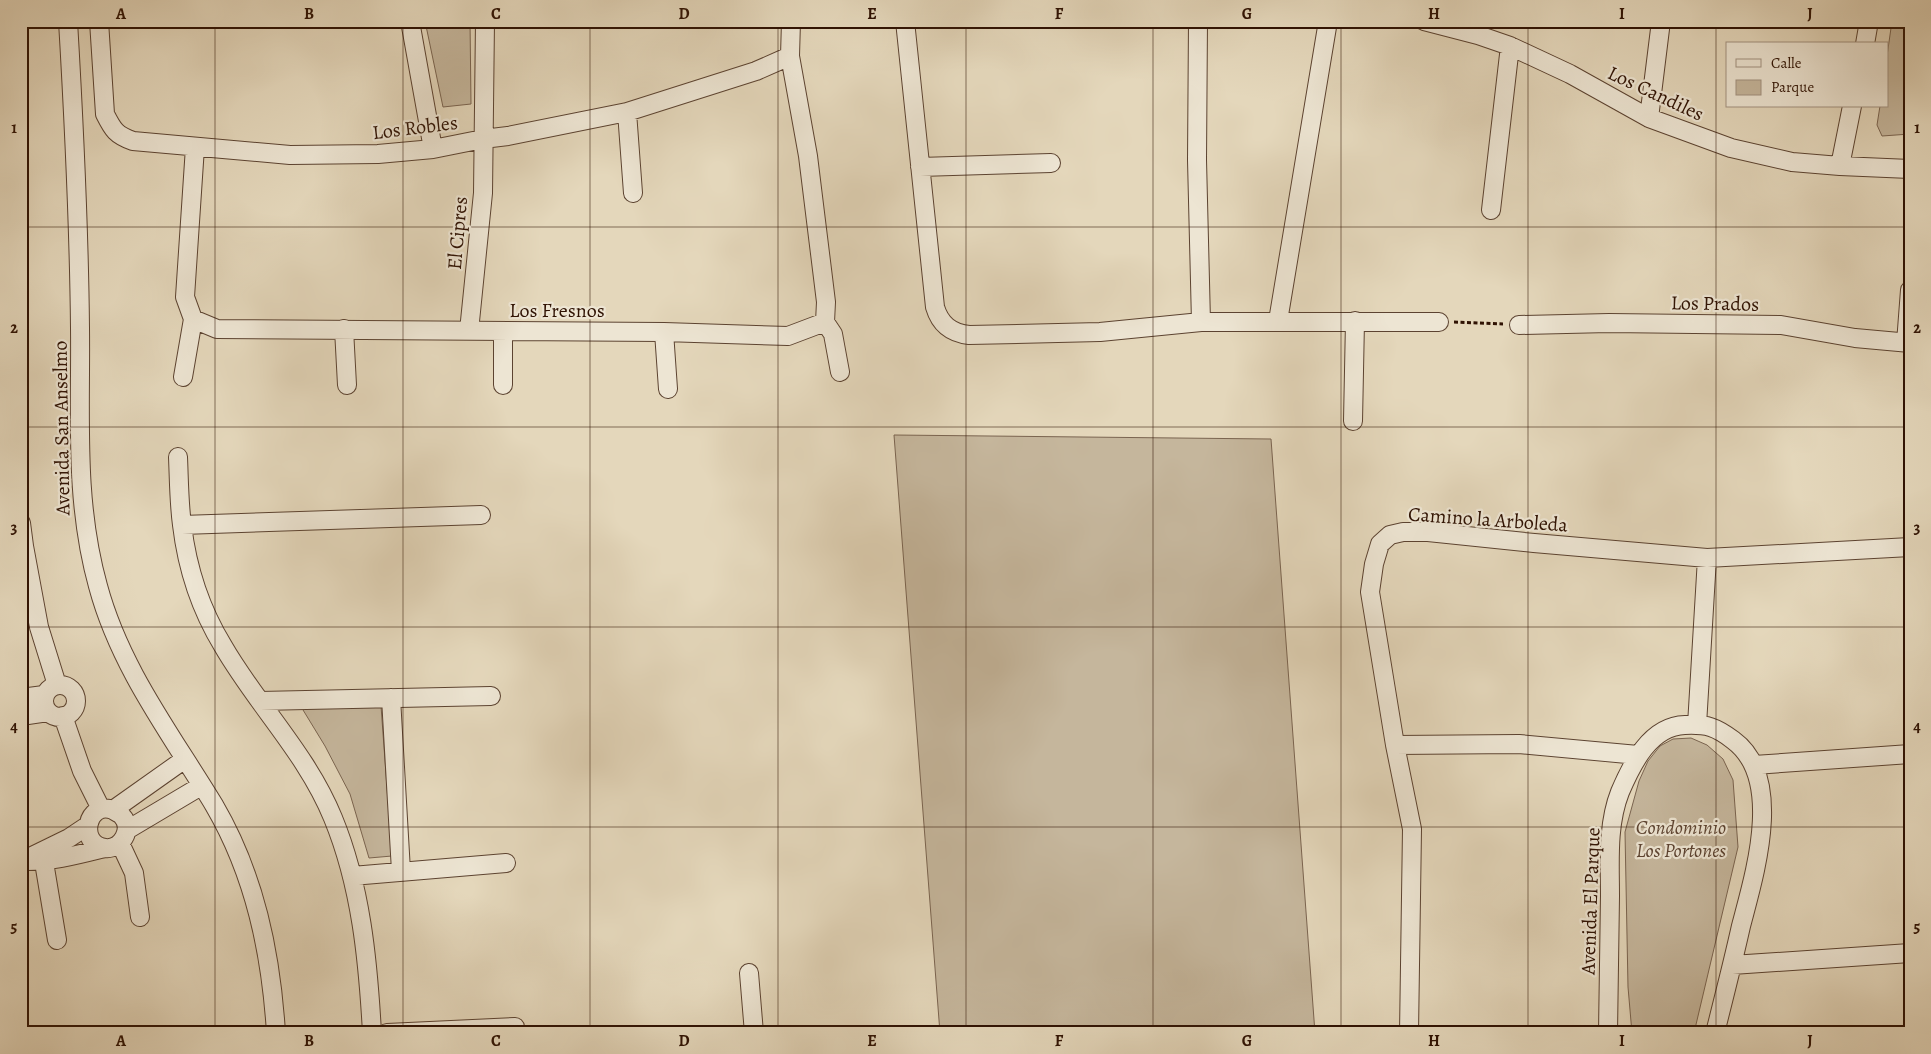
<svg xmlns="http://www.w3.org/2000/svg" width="1931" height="1054" font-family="Alegreya,serif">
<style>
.green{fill:#c5b69c;stroke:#7a6450}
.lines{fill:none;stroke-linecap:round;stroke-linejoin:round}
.minor-casing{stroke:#5c4331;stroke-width:20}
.path{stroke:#2f1203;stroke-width:3;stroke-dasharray:4 2.5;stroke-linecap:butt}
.minor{stroke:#ede5d3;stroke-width:18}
.grid{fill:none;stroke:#2f1203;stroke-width:1;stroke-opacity:0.55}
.labels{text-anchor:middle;stroke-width:4.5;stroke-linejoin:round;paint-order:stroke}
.street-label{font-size:20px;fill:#2f1203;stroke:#ede5d3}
.park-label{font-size:20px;font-style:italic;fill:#5c4331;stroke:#ede5d3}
.neatline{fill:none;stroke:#2f1203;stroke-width:2}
.grid-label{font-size:16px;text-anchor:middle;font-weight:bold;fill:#2f1203}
</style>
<rect width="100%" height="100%" fill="#e4d7bb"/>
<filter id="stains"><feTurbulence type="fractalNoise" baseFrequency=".004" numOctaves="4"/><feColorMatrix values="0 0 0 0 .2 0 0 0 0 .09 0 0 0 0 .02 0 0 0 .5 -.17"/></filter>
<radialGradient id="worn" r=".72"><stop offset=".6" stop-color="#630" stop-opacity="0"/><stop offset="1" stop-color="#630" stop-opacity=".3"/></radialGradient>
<path class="green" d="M 425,21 L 470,21 L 471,104 L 443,107 Z
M 1892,21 L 1910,21 L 1910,134 L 1882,136 L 1877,125 L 1880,106 L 1887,106 L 1887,56 Z
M 894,435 L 1271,439 L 1315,1033 L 940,1033 Z
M 300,705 L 381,706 L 392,856 L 369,858 L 350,794 L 325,746 Z
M 1691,738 L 1707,745 L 1723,759 L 1733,780 L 1738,847 L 1694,1033 L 1632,1033 L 1628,987 L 1625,832 L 1639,781 L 1648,761 L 1660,746 L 1673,739 Z"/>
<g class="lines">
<defs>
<path id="minor" d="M 68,21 C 74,123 79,226 80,328 C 81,416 74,500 98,586 C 120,668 171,734 214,805 C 255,875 271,953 276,1033
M 99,21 L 105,114 C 113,130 116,135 133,141 L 290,155 L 378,154 L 433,149 L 483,139 L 508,136 L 627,112 L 756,71 L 790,56 L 791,21
M 410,21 L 433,149
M 905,21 L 935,307 C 940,324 951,333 969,335 L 1100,332 L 1201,322 L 1439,322
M 1198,21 L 1197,160 L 1201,322
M 1424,21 L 1478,35 L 1510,46 L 1570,74 L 1649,118 L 1731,148 L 1792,162 L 1840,166 L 1910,169
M 1865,44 L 1869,21
M 627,112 L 633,193
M 1649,118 L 1661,21
M 195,147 L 185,297 L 193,319 L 217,329 L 664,332 L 788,336 L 825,322 L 826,302 L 808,156 L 790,56
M 1840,166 L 1852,106
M 920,167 L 1051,163
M 1491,210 L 1510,46
M 1278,321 L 1328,21
M 825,322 L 833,334 L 840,372
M 1519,325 L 1609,323 L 1781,325 L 1855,338 L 1910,343
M 344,329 L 347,385
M 469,331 L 483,193 L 485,21
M 503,332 L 503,385
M 664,332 L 668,389
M 1906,343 L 1910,290
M 183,377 L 193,319
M 1353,421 L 1355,321
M 178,457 C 179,480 179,503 182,525 C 187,567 201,610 223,646 C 257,705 307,754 333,818 C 361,886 368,960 372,1033
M 21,523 L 24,546 L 39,627 L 57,685
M 182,525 L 481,515
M44 701a16 16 0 1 1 32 0a16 16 0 1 1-32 0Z
M 21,698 L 44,695
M 391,698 L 401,871
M 260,701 L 491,696
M 21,716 L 48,712
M 63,716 L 82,771 L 101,809
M 1697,725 L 1707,558
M 1395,745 L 1519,744 L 1638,755
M 1754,765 L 1910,754
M 113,810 C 115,812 120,813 122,816 C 134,829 121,850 105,848 C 77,844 87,800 113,810 L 185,759
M 127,830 L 201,786
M 120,843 L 134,873 L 140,917
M 26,859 L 69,838 L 87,826
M 22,861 C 51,862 77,855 105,848
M 44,862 L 57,940
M 352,876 L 506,863
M 1732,965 L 1910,953
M 749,973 L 754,1033
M 387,1033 L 515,1027
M 1409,1033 L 1412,829 L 1395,745 L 1370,592 L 1374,564 L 1380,544 L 1390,535 L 1403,532 L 1428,532 L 1534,543 L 1707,558 L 1910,547
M 1608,1033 C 1609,987 1609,942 1610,896 C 1610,862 1607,825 1620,792 C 1632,764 1650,726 1685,725 C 1707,724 1716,727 1733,740 C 1785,778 1754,876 1741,926 C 1733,962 1724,997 1715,1033"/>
</defs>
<use href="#minor" class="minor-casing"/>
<path class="path" d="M 1454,322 L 1503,324"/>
<use href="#minor" class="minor"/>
</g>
<path class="grid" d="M 215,21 L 215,1033M 403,21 L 403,1033M 590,21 L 590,1033M 778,21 L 778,1033M 966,21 L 966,1033M 1153,21 L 1153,1033M 1341,21 L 1341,1033M 1528,21 L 1528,1033M 1716,21 L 1716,1033M 21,227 L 1910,227M 21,427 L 1910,427M 21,627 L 1910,627M 21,827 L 1910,827"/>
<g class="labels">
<g class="street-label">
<text transform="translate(1656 93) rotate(25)" y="7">Los Candiles</text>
<text transform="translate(415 127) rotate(-7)" y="7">Los Robles</text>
<text transform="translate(457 233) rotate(-85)" y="7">El Cipres</text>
<text transform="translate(1715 303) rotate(1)" y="7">Los Prados</text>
<text x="557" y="317">Los Fresnos</text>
<text transform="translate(61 428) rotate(-91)" y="7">Avenida San Anselmo</text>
<text transform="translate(1488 519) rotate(4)" y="7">Camino la Arboleda</text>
<text transform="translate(1590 901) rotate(-88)" y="7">Avenida El Parque</text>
</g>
<g class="park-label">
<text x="1681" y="834">Condominio<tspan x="1681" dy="23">Los Portones</tspan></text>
</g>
</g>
<rect width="1931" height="1054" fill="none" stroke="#e4d7bb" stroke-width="55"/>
<rect x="1726" y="42" width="162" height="65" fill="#ede5d3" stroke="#a19180"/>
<rect x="1736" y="59" width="25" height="8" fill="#ede5d3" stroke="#a19180"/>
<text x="1771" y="68" font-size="15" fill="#2f1203">Calle</text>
<rect x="1736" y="80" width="25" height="15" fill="#c5b69c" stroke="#a19180"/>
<text x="1771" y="92" font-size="15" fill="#2f1203">Parque</text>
<rect x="28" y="28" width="1876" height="998" class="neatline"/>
<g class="grid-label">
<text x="121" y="19">A</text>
<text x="309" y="19">B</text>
<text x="496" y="19">C</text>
<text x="684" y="19">D</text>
<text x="872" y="19">E</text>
<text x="1059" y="19">F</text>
<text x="1247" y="19">G</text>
<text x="1434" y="19">H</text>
<text x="1622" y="19">I</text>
<text x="1810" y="19">J</text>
<text x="14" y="133">1</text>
<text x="1917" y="133">1</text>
<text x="14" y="333">2</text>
<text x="1917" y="333">2</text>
<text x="14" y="533">3</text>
<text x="1917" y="533">3</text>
<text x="14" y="732">4</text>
<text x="1917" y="732">4</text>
<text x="14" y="932">5</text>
<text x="1917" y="932">5</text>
<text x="121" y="1046">A</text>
<text x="309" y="1046">B</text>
<text x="496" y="1046">C</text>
<text x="684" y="1046">D</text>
<text x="872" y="1046">E</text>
<text x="1059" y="1046">F</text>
<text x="1247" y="1046">G</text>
<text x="1434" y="1046">H</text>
<text x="1622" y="1046">I</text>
<text x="1810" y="1046">J</text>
</g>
<rect width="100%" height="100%" filter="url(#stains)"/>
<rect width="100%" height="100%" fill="url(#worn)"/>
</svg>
